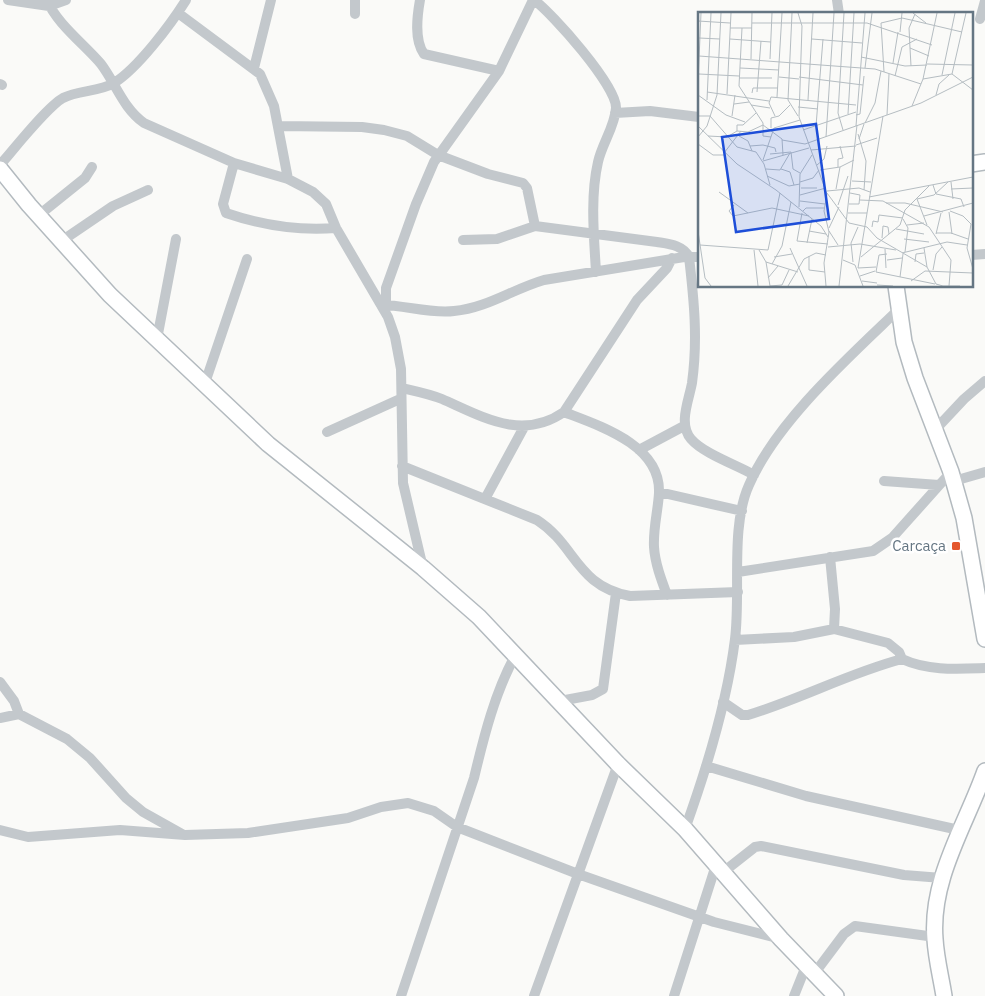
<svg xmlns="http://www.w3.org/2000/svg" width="985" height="996" font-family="'IBM Plex Sans',sans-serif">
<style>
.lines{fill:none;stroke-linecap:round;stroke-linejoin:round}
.secondary-casing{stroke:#b3babf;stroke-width:18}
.street{stroke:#c3c8cc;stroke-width:10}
.secondary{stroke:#fff;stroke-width:15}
.poi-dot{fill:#e4572e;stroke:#fff;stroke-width:2}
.labels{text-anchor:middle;stroke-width:5;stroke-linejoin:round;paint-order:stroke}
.poi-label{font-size:15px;fill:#657683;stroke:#fff;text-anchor:end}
.inset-road{fill:none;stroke:#b5bdc2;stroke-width:1}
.view{fill:#1d4ed8;fill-opacity:0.15;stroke:#1d4ed8;stroke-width:2.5}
.inset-edge{fill:none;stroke:#657683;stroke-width:2.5}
</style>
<rect width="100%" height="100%" fill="#fafaf8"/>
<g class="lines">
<defs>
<path id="secondary" d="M 971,164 L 985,162
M 0,169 L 29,205 L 110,295 L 268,444 L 423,568 L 479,617 L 618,764 L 685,829 L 781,939 L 836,996
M 896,286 L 904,342 L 915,378 L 951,472 L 964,518 L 985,639
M 944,996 C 941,977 936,958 935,939 C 930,879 966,825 985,771"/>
</defs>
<use href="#secondary" class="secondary-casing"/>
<path class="street" d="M 8,0 L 49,6 L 66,0
M 47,0 C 56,23 85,45 101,64 C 116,84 123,108 144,123 L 234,163 L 288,179 L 313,192 L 326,204 L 336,228 L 388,317 L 395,337 L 401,369 L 403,483 L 423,568
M 355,0 L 355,14
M 420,0 C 417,17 414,40 424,54 L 499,71
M 534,0 C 552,13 617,86 616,108 C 615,126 602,144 598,162 C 590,197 594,237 596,272
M 837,0 L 839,14
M 178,13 L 260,74 L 274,106 L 288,179
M 980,19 L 985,1
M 254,68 L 271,0
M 0,84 L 2,85
M 615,113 L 650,111 L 699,117
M 279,126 L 362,127 L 384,130 L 407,136 L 438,155 L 488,174 L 523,183 L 527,188 L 535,226
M 234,163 L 223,204 L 226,213 C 261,225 299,231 336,228
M 0,165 C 14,149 47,107 63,98 C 78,90 99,92 114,83 C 138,68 171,24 186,0
M 39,215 L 85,178 L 92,167
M 63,240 L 113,206 L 148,190
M 463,240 L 497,239 L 535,226 L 657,242 C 669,244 683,245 689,257 C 694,300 698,340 692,383 C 689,400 678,424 691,439 C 704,454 737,465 754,475
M 971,255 L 985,254
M 381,305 C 405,305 430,314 454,311 C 487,308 513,289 544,280 L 684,257 L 699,257
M 386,305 L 386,288 L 416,204 L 434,162 L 499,71 L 533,0
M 157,339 L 176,239
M 205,383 L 247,259
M 402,388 C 415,391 430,394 442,399 C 483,417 522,441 564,412 L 637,300 L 667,268 L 672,258
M 564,412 C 600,426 661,445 659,493 C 658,511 653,528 654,547 C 655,563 661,579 667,595
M 934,431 L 964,399 L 985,381
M 327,432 L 400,399
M 639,450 L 684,426
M 402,466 L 537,520 C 576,545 576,586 630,596 L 738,592
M 884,481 L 939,485
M 954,481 L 985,472
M 659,492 L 742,511
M 485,499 L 524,427
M 830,557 L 835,609 L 834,629
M 738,572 L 873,551 L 892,538 L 951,472
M 735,640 L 794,637 L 834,629 L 888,643 L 899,652 L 902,659
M 0,682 L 14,701 L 19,714
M 560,701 L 592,695 L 603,689 L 616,593
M 723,702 L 742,715 L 748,715 C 801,699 849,673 902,659 C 928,671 957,669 985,668
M 0,718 L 19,714 L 67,739 L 90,758 L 126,798 L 143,812 L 184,835
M 706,766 L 806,796 L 959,830
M 685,829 C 707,768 727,703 735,639 C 741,592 730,527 749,485 C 776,422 849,357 898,310
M 0,830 L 28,837 L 120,830 L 185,835 L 248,833 L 348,818 L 381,807 L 408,803 L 434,811 L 457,827 L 578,874 L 714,922 L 781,939
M 722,873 L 755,847 L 761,846 L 904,875 L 942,878
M 814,974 L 844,934 L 855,926 L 935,937
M 401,996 L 474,778 C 484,736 495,692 516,654
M 534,996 L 618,764
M 674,996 L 716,865
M 794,996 L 806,966"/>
<use href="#secondary" class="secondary"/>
</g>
<rect class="poi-dot" x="951" y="541" width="10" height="10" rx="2.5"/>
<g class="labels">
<g class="poi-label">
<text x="946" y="551">Carcaça</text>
</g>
</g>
<g transform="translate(698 12)">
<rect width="275" height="275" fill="#fafaf8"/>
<path class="inset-road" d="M 94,1 L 90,88 L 100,104M 100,1 L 104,14 L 101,105 L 129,182 L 126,199 L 131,220 L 126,251 L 128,274M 215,1 L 228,11M 217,2 L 211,16 L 212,36 L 231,44M 213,8 L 264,20M 0,9 L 32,11M 54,11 L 169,11 L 234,33M 32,16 L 54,16M 44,16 L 41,74 L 65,111 L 65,124 L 73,125M 202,20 L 204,1M 1,26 L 22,27M 32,27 L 73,30M 114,27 L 164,31M 212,36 L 213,54M 1,44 L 177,57 L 223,72M 163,45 L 207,54 L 229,53M 53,47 L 54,1M 72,47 L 74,1M 195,51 L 200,20M 229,52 L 275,53M 42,56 L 81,58M 167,56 L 174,1M 186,60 L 183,11 L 204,6 L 213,8M 1,62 L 41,64M 254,62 L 268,1M 254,62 L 275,78M 244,63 L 257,1M 197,64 L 204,35 L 219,27M 81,65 L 101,67M 101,65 L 165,73M 41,66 L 74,66M 225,67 L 254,62M 0,71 L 3,1M 9,80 L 71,89M 59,80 L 63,29M 54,81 L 55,76 L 80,76M 29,82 L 33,1M 0,83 L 28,103 L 47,110M 238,83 L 241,72 L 251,63M 79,85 L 84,1M 9,88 L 13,1M 110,88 L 115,1M 36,92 L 51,90M 53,93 L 72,96M 214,94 L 225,67 L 239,1M 100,95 L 120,97M 150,102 L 156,1M 158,103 L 162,102 L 166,64M 189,103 L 191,62M 0,104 L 12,104 L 39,135 L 58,140 L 66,152 L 72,173M 34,104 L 37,83M 77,104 L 71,91 L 73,85 L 158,93M 167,111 L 177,91 L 183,59M 0,114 L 39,152 L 78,178 L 123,214 L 130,225M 118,114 L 125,27M 158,114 L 167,1M 73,116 L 73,106 L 81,104 L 92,93M 105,118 L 158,100M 145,118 L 140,101 L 146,1M 39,119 L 39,113 L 45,113 L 58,101M 160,122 L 168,149 L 166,178M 10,124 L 29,125 L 39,119 L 50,120 L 65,113 L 84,127 L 85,143M 41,124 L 50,129 L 54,139M 0,125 L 9,114 L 19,83 L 23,1M 128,125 L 136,1M 161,127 L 166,112M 84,128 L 107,132 L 223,91 L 275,65M 0,132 L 15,143 L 27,143M 158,133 L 179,126M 52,134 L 65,133 L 77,136 L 78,140M 113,138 L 158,134M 26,141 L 43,119M 72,142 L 93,140 L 95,157 L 102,161M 65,148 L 76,116 L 102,108M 65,149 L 111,136M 119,153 L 126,147 L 129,134M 140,155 L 140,147 L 145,146 L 142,134M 68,157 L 82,158 L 92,141M 83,157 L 92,160 L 96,173M 122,158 L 142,155 L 156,148M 69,164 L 91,174 L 102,172M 154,169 L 173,170M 102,170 L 115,166 L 121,158M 253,170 L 255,187M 235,173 L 238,182 L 263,187 L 266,195M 103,176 L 119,176M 138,177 L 142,155M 253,177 L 275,176M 129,179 L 161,176 L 172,180M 21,180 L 50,201M 129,181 L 151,211 L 169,215 L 179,226 L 229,255 L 238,272 L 245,274M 102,183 L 128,176M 171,185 L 275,165M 219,187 L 236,183 L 250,170M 219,187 L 229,213M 162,188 L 185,189 L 231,215 L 253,248 L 251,274M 102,189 L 127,192M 188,191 L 207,191 L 245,200M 151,192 L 161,192 L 162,183 L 152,181M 36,193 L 31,199 L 35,204 L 74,196 L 111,204M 140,193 L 150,164M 101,195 L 102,162 L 114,143M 105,199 L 108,196 L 126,196M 252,199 L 265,204 L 273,212 L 269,236 L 275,257M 251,200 L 254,222M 104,201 L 99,229 L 130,232M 150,201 L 169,201M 226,204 L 275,191M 205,207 L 210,216 L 207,240M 209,213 L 226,211M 174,215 L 175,209 L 180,210 L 181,203 L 205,206M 131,216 L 141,195M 198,217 L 226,222M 0,219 L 7,266 L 13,274M 111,219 L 128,222M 131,219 L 140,233M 238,221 L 253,221 L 270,227M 238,222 L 243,201M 184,226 L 185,214 L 190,215 L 191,222M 206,227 L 231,230M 109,231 L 114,207M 2,233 L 70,238 L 82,181M 130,235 L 162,232 L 198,238M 92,236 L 109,274M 226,236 L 229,255M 187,237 L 188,256M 56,238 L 60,274M 61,238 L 68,250 L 100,260M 204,241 L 249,230 L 269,233M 189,242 L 181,243 L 178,260 L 237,272M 111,244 L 111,258 L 127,260M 76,245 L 94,242M 163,245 L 202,213 L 207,198 L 231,174M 145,248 L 157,253 L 165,274M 189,248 L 204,246M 68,250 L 72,274M 155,250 L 153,231 L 160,215M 217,250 L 218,242 L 226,241M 74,252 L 84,234 L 93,190M 160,256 L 185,104M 160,256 L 178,255M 235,258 L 238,242 L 244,235M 162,264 L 177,259M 202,265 L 205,242M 70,266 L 80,254M 164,269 L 179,271M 213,269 L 227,259 L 275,261M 179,273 L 195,274M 72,274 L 84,273 L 91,258M 90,274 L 106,247 L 118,241 L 128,243M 141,274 L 159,113M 245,274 L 262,274"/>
<path class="view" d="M 118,112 L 131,207 L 38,220 L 24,125 Z"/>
<rect width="275" height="275" class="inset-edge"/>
</g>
</svg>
